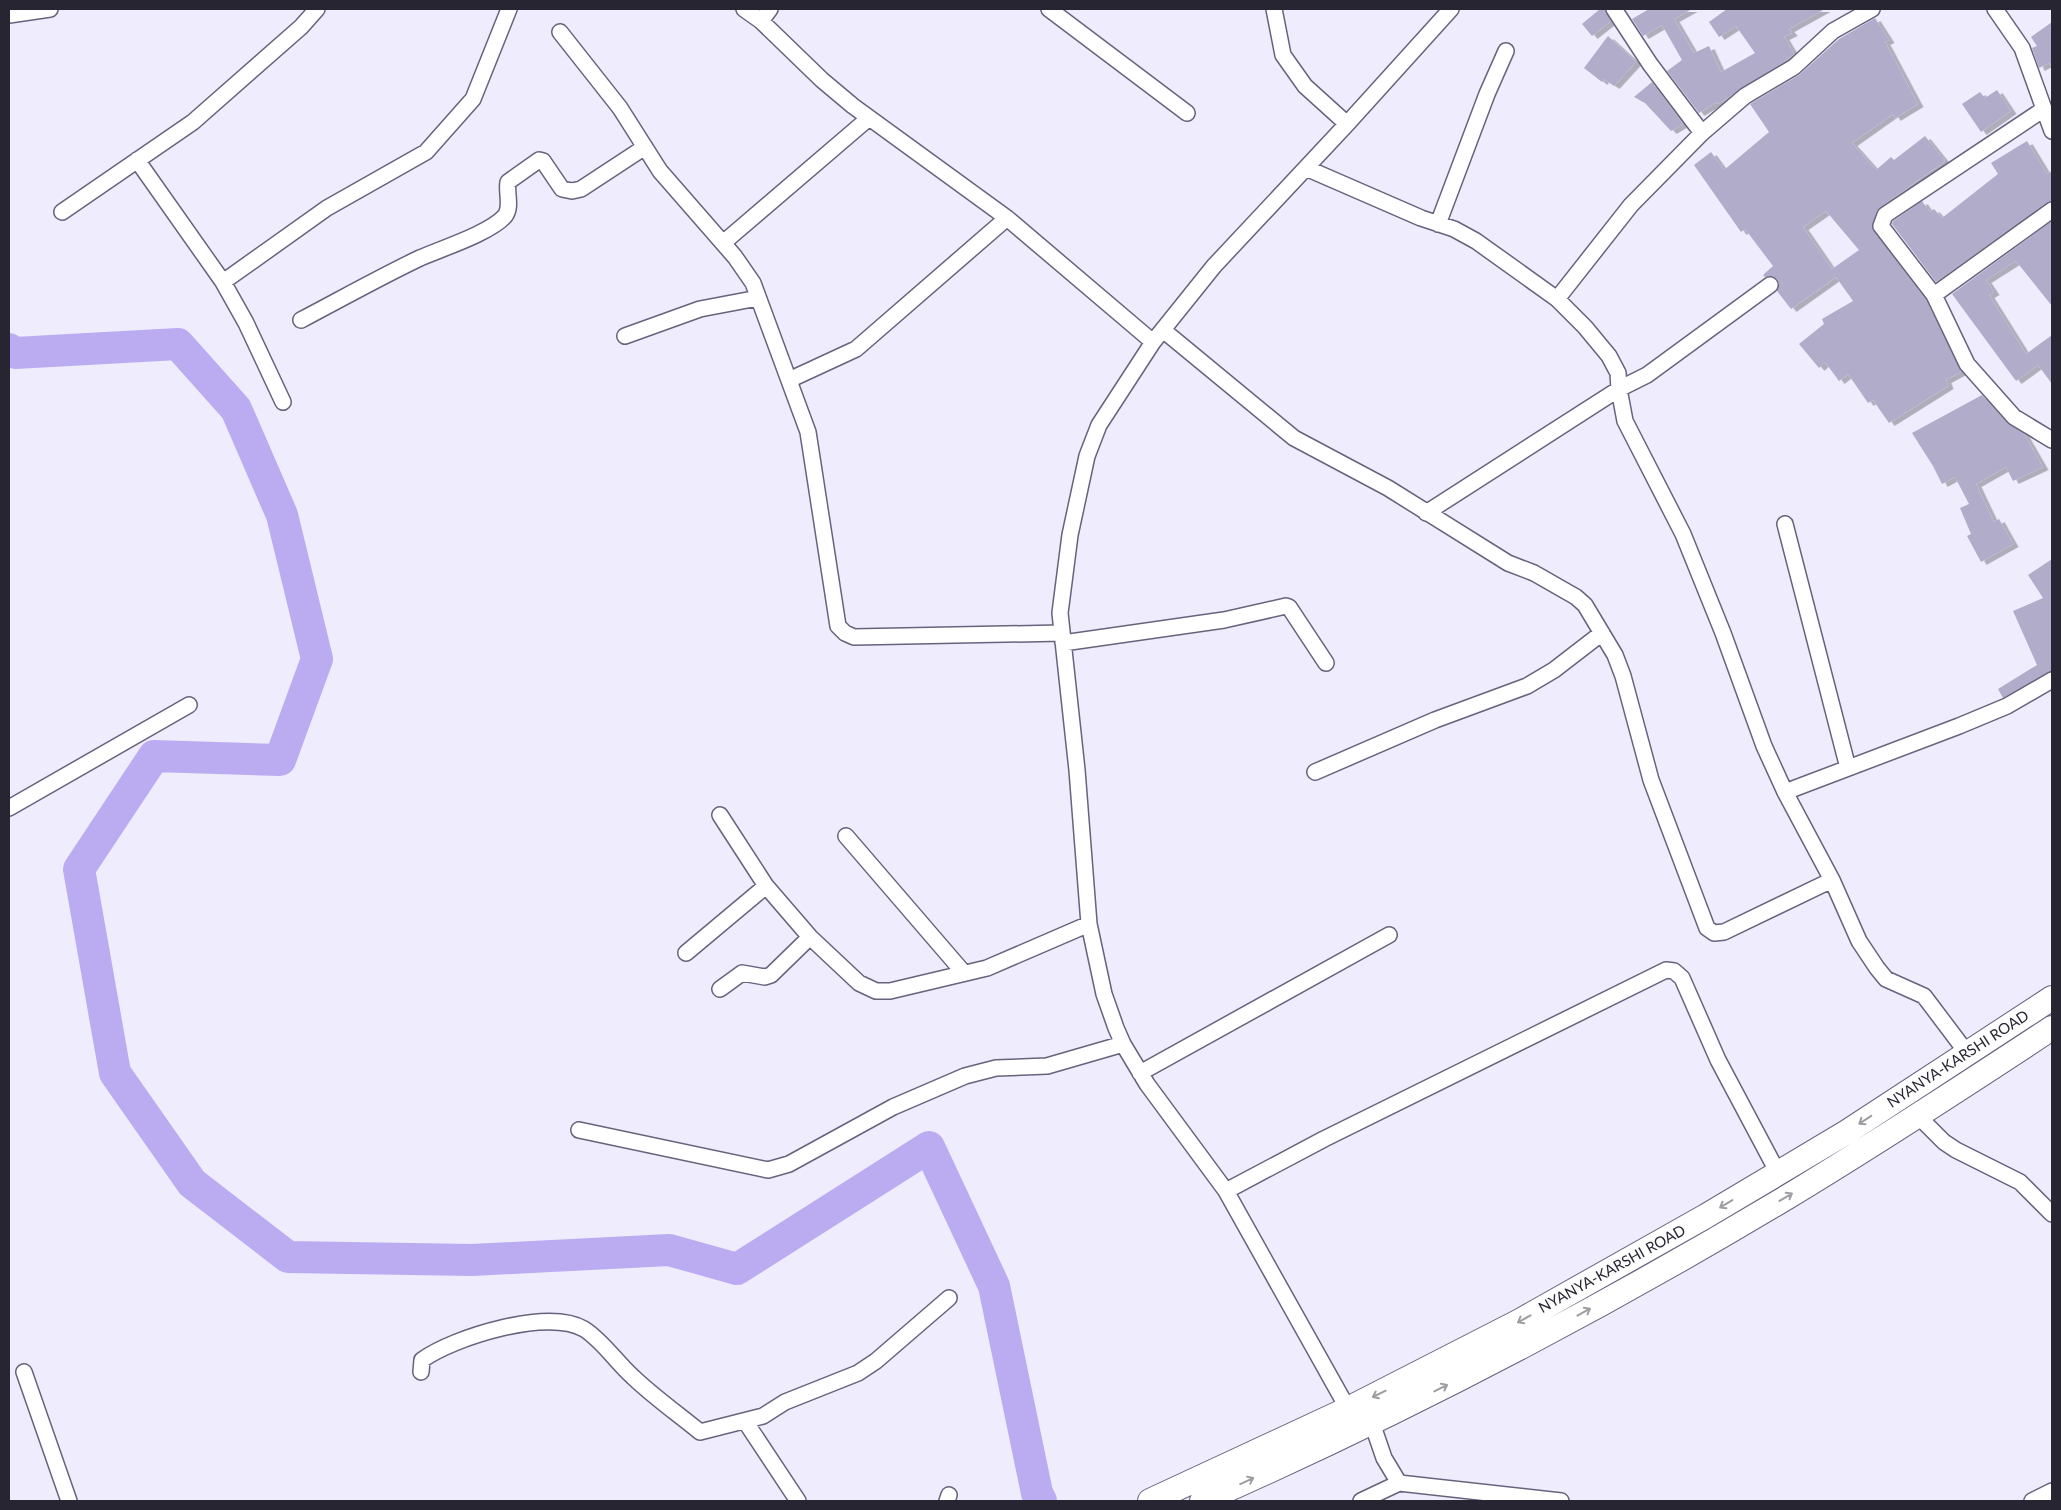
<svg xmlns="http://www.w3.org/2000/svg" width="2061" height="1510" font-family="Lato,sans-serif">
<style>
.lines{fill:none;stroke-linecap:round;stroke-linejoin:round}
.river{stroke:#bbacf2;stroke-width:32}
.building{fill:#b1acc9;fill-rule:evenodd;filter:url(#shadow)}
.street-casing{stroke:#68627d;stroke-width:18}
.primary-casing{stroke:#68627d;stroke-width:26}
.street{stroke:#fff;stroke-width:15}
.primary{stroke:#fff;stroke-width:24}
.oneway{stroke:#9e9da2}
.labels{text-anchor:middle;stroke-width:4;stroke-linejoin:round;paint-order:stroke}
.street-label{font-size:15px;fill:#272531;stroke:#fcfcfc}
</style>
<defs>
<filter id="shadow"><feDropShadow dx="5.5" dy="3" stdDeviation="0" flood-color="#0004"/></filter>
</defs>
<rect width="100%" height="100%" fill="#efecfe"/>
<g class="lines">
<path class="river" d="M 9,349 L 15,353 L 178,344 L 236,409 L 282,515 L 317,659 L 280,760 L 154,756 L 79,869 L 115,1073 L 192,1183 L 288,1257 L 472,1260 L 669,1250 L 737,1269 L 929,1147 L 994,1286 L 1037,1493 L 1041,1501"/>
</g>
<path class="building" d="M 1600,9 L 1605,9 L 1611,21 L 1592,36 L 1582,24 Z
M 1649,9 L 1692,9 L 1674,19 L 1694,53 L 1709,46 L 1721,72 L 1755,53 L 1736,26 L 1719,37 L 1709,22 L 1727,9 L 1825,9 L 1789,29 L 1792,33 L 1784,37 L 1794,54 L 1788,59 L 1718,104 L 1717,102 L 1699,113 L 1667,71 L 1682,60 L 1662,25 L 1643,36 L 1632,19 Z
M 1875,18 L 1889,40 L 1885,42 L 1918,104 L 1895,118 L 1893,114 L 1852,143 L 1876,170 L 1891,157 L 1894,160 L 1925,136 L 1945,161 L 1879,208 L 1876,212 L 1872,228 L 1926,300 L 1961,372 L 1946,380 L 1948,386 L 1889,423 L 1873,400 L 1868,403 L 1848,374 L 1839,381 L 1825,362 L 1819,368 L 1799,344 L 1824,324 L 1822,319 L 1853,301 L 1836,277 L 1791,309 L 1777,291 L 1779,284 L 1777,279 L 1773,276 L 1765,277 L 1763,275 L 1773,266 L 1745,229 L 1741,232 L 1694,165 L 1711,152 L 1724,170 L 1769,132 L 1750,104 L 1799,75 L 1839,39 ZM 1826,211 L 1859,250 L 1832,269 L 1803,227 Z
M 2052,22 L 2052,67 L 2049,63 L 2039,68 L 2032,48 L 2037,46 L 2031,37 Z
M 1608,36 L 1636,62 L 1614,86 L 1604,79 L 1602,82 L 1584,68 Z
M 1652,82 L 1683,124 L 1671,131 L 1645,103 L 1634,97 Z
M 1997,90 L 2011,111 L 1981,132 L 1962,104 L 1980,92 L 1985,98 Z
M 2027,141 L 2047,174 L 2052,171 L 2052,201 L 2047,202 L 1936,282 L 1892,224 L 1893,221 L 1922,201 L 1930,212 L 1934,209 L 1942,218 L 1998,174 L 1991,163 Z
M 2052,221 L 2052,306 L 2016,261 L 1986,280 L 1994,292 L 1989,295 L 2026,354 L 2052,335 L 2052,384 L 2038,365 L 2016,381 L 1952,294 Z
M 1982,395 L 2007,423 L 2024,434 L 2043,467 L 2013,481 L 2006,467 L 1976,484 L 1994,522 L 1999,519 L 2013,544 L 1981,562 L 1967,536 L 1971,534 L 1960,508 L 1969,504 L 1955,477 L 1942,484 L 1933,466 L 1912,433 Z
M 2052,559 L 2052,671 L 2003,698 L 1998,689 L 2037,665 L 2013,611 L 2043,598 L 2028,575 Z"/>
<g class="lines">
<defs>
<path id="street" d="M 744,9 L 761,21 L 822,80 L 853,106 L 1007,218 L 1153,342
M 1049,9 L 1187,113
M 1274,9 L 1283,55 L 1305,86 L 1347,124
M 1614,9 L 1650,64 L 1702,133
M 1995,9 L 2022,48 L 2052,131
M 9,15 L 50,9
M 761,21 L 770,9
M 560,32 L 620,108 L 660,171 L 735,257 L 753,283 L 808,432 L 838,626 L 845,633 L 854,637 L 1062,633
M 2044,109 L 1885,215 L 1881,226 L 1934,295 L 1967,364 L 2014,417 L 2052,440
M 137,160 L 223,282 L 246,323 L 283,402
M 1306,168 L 1421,218 L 1454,229 L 1476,241 L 1557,299 L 1585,327 L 1609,356 L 1618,373 L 1619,389 L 1625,421 L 1683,534 L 1723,633 L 1764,746 L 1785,792 L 1832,880 L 1859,941 L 1877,968 L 1886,979 L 1924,996 L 1967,1053
M 62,212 L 193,122 L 301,27 L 317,9
M 1438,224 L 1487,94 L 1506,51
M 723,243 L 869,118
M 223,282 L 327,208 L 426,152 L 473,99 L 509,9
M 1934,295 L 2052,210
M 1557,299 L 1631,205 L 1702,133 L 1745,96 L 1794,67 L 1833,31 L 1872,9
M 301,320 C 341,299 380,277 420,258 C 443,248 490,233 505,216 C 512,207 506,193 508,182 L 539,160 L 543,161 L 562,189 L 572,191 L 581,189 L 645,147
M 1163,330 L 1294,438 L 1388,488 L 1508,563 L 1534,573 L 1576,597 L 1585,605 L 1615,655 L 1623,676 L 1651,780 L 1707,928 L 1714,933 L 1724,932 L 1832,880
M 625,336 L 700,309 L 758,298
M 789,380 L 856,349 L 1007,218
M 1426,513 L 1619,389 L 1647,375 L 1770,285
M 1785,524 L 1848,768
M 1063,643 L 1224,620 L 1286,606 L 1289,607 L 1326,663
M 1315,772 L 1435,720 L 1527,686 L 1554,670 L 1602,633
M 1785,792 L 1959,726 L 2007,706 L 2052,680
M 9,808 L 189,705
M 720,815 L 766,886 L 810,937 L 859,983 L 876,991 L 890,991 L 987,968 L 1089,924
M 846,836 L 964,973
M 686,953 L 766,886
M 720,989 L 742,973 L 765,977 L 771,975 L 810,937
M 1140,1073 L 1389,935
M 1918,1116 L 1944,1142 L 1956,1150 L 2020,1182 L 2052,1214
M 579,1130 L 768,1170 L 789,1164 L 893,1107 L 965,1076 L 996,1068 L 1047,1066 L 1123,1044
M 1226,1191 L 1324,1139 L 1666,970 L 1674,971 L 1682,978 L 1718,1060 L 1778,1173
M 24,1372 L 69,1501
M 421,1372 L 422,1360 C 454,1337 548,1308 584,1329 C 603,1341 616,1362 633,1377 C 654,1397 678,1414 700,1432 L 763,1416 L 785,1402 L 858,1373 L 876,1361 L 949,1298
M 1348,1409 L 1226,1191 L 1147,1084 L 1123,1044 L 1116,1028 L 1104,994 L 1089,924 L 1077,770 L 1060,613 L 1070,535 L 1087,456 L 1099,425 L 1153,342 L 1214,266 L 1347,124 L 1451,9
M 745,1421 L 798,1501
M 1372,1423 L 1384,1458 L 1399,1483 L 1561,1501
M 947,1501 L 949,1495
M 1361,1501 L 1399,1483
M 2032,1501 L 2052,1491"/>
<path id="primary" d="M 1150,1501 L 1348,1409 L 1518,1322 L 1706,1216 L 1847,1132 L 2052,998
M 1202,1501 C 1402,1413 1597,1311 1784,1199 C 1875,1144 1964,1086 2052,1028"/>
</defs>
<use href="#street" class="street-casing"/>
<use href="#primary" class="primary-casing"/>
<use href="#street" class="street"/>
<use href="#primary" class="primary"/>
</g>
<defs><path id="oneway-shaft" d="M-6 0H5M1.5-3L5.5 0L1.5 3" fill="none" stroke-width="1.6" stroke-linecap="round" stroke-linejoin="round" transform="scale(1.25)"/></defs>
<g class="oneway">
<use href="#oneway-shaft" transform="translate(1865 1120) rotate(147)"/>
<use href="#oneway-shaft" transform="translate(1786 1197) rotate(-31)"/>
<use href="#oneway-shaft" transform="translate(1726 1204) rotate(149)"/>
<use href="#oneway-shaft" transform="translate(1584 1312) rotate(-29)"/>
<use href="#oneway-shaft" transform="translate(1524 1319) rotate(151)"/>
<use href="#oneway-shaft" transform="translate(1441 1388) rotate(-27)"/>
<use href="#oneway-shaft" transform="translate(1379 1394) rotate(154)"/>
<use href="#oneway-shaft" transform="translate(1247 1481) rotate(-25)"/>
</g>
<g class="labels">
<g class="street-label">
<text transform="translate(1958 1059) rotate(-33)" y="5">NYANYA-KARSHI ROAD</text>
<text transform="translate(1612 1269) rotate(-29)" y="5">NYANYA-KARSHI ROAD</text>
</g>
</g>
<rect width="2061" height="1510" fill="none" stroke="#272531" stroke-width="20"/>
</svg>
